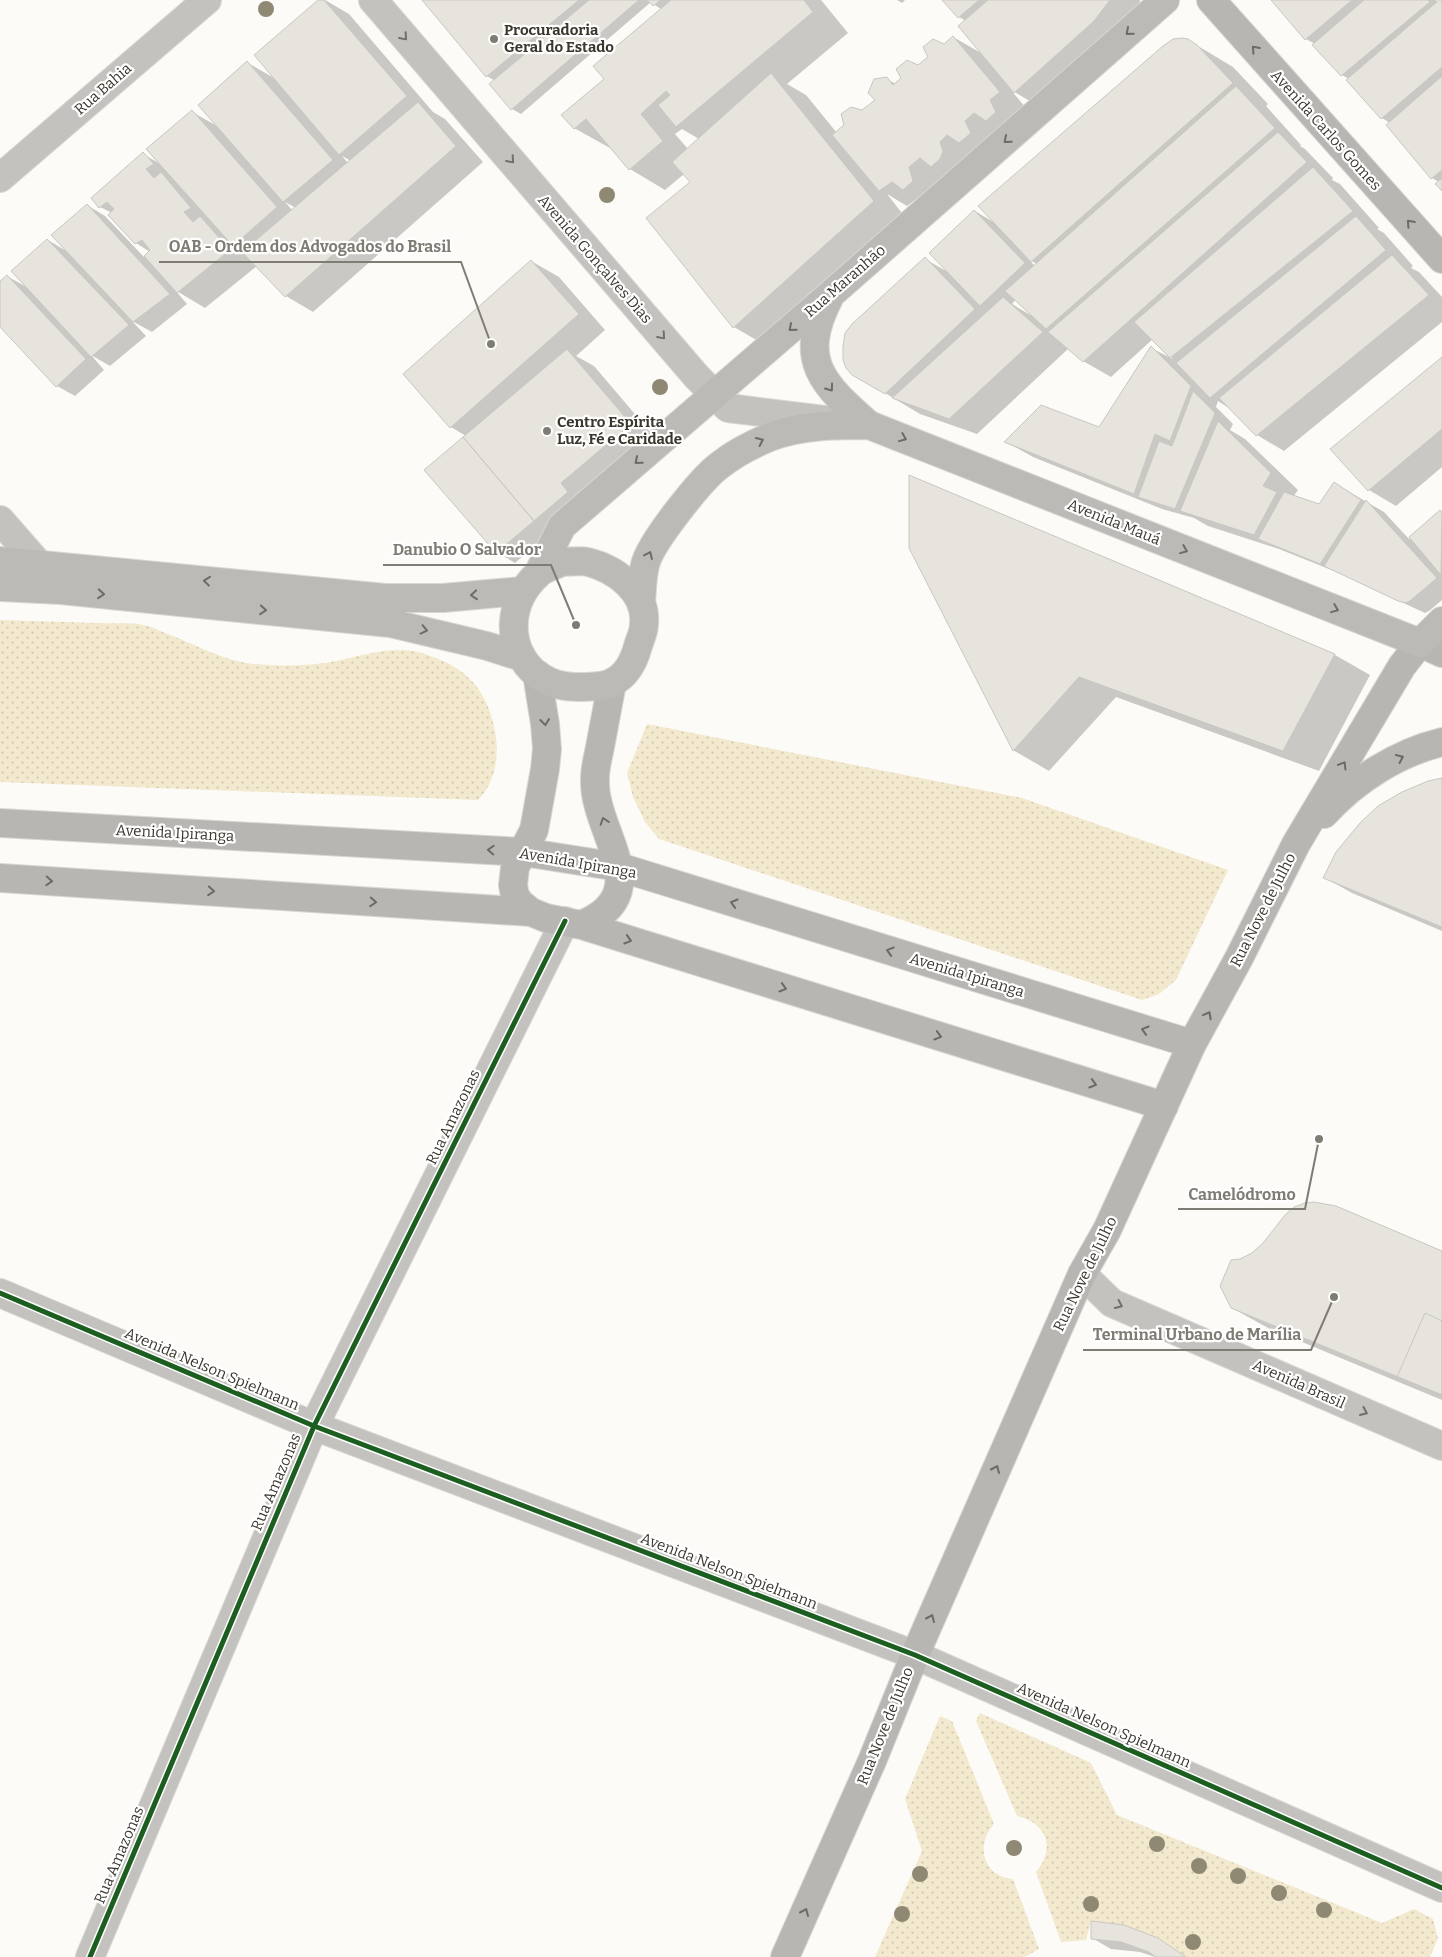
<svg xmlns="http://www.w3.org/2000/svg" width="1442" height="1957" font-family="Bitter,serif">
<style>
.grass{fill:url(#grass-dots)}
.shadow{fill:#0003;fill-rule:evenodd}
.building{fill:#e6e4dd;stroke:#c9c7c1}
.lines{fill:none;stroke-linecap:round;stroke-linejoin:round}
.minor-casing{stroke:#d8d7d3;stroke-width:30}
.tertiary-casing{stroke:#d8d7d3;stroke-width:30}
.secondary-casing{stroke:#d8d7d3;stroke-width:30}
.primary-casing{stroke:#d8d7d3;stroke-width:30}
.minor{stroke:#c3c2be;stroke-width:28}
.tertiary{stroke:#c3c2be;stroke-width:28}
.secondary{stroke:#b8b6b2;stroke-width:28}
.primary{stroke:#bbbab6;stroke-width:28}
.cycleway-casing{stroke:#fff;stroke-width:8}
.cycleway{stroke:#1b5e20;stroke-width:5}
.tree{fill:#8f8974}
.oneway{stroke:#6e6b64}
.oneway2{stroke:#716f67}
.oneway3{stroke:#6d6a62}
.poi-dot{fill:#7f7c74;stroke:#fff;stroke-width:2}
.labels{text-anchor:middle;stroke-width:4.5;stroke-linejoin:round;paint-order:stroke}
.poi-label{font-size:15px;font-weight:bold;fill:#3b372d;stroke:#fff;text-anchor:start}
.street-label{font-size:15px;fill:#3b372d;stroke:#fff}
.leader{fill:none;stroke:#7f7c74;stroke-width:2}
.callout-dot{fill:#7f7c74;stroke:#fff;stroke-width:2}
.callout-label{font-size:16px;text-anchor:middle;font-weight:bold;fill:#7f7c74;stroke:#fff;stroke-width:4.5;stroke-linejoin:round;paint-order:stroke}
</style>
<defs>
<pattern id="grass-dots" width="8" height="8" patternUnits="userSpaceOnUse" patternTransform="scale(1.25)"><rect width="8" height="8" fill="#f3e9ce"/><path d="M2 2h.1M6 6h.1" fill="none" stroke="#d1c8b1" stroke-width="1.8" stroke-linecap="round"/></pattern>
</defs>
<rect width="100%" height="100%" fill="#fcfbf7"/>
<path class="grass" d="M 0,620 C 33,621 65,622 98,623 C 113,624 129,622 143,625 C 151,626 158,630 165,633 C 195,644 221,660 253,664 C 277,666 302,666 325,663 C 351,659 376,649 403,650 C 413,650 424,653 433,657 C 467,669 486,690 494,726 C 500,752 497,781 478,800 L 0,782 Z
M 647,724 L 1022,798 L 1228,870 L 1176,980 L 1159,994 L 1142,1000 L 659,839 L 645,822 L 633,797 L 627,773 Z
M 980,1713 L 1091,1763 L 1117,1815 L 1382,1923 L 1414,1909 L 1433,1919 L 1438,1938 L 1430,1957 L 1186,1957 L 1158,1938 L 1091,1921 L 1086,1940 L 1061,1942 L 1036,1872 C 1056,1848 1047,1823 1017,1816 L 976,1721 Z
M 940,1716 L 952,1721 L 994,1824 C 975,1845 983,1877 1013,1879 L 1039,1949 L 1025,1957 L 875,1957 L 922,1851 L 905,1799 Z"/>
<path class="shadow" d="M 320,0 L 325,0 L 349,14 L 433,112 L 445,119 L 483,162 L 313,312 L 286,296 L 257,266 L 205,308 L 175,290 L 187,304 L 152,332 L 132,321 L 146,336 L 110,366 L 91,355 L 104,370 L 75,396 L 57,386 L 0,325 L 0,283 L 7,276 L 28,288 L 48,240 L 68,252 L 87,205 L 105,216 L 144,257 L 150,252 L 136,243 L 112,213 L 100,207 L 143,154 L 162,165 L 192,112 L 219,127 L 248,63 L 274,78 ZM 342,156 L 351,161 L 348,163 ZM 285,202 L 296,208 L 293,211 Z
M 424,0 L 821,0 L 848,33 L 787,84 L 806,95 L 837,133 L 877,101 L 887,79 L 896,84 L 953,37 L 983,54 L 966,21 L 959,17 L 943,0 L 1140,0 L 1138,13 L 1042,108 L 1011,90 L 1026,108 L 935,183 L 940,196 L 931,204 L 919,197 L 907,206 L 887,194 L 909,222 L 770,348 L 734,327 L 647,219 L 692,182 L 684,174 L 665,190 L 630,169 L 611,147 L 610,148 L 574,128 L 606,79 L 662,10 L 651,2 L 521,114 L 512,109 L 495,81 L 487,76 ZM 682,129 L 699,139 L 688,149 L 675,134 Z
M 897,0 L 905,0 L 902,3 Z
M 1273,0 L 1436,0 L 1438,2 L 1442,0 L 1442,189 L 1439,182 L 1432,178 L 1390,123 L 1382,118 L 1348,80 L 1349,79 L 1342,75 L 1315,44 L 1306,39 Z
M 1188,40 L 1233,67 L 1268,104 L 1266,106 L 1301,145 L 1300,146 L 1305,149 L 1333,178 L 1332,180 L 1340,184 L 1379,228 L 1377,229 L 1384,233 L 1413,266 L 1411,268 L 1419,272 L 1442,297 L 1442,322 L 1284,451 L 1257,435 L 1232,410 L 1218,401 L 1216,407 L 1233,424 L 1230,430 L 1245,439 L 1298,490 L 1293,497 L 1320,506 L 1334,483 L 1384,512 L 1409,539 L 1440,511 L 1442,512 L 1442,600 L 1429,611 L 1425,613 L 1339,573 L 1279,549 L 1208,526 L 1194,518 L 1162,509 L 1033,457 L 1006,442 L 1100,429 L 1151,348 L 1173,359 L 1153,339 L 1111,377 L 1083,361 L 1069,348 L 977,434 L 920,414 L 853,374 L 925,259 L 948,272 L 975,211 L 995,223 ZM 1029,260 L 1030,260 L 1037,264 L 1035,266 ZM 1016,299 L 1032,316 L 1012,304 Z
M 531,261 L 559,277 L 605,330 L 576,356 L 594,366 L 657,440 L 515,563 L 497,552 L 466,436 L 451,427 L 404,375 Z
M 1442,359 L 1442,467 L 1396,506 L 1369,490 Z
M 910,476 L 1335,655 L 1370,675 L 1319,771 L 1116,697 L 1049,771 L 1013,750 Z
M 1442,779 L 1442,931 L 1352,893 L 1325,878 Z
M 1442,1253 L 1442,1400 L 1268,1328 L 1232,1308 Z
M 1092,1923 L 1176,1951 L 1186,1957 L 1155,1957 L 1140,1952 L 1111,1949 L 1092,1938 Z"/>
<path class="building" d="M 318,0 L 324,0 L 407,96 L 339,155 L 254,55 Z
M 422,0 L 579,0 L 486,77 Z
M 589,0 L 639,0 L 511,110 L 489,84 Z
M 647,0 L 661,0 L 653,6 Z
M 671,0 L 804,0 L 813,12 L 676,127 L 658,105 L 670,95 L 666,91 L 641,114 L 663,141 L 629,170 L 586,119 L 574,129 L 561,115 L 604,79 L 593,66 Z
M 942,0 L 979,0 L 958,18 Z
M 988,0 L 1110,0 L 1094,21 L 1014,93 L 958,26 Z
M 1271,0 L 1352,0 L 1305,40 Z
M 1364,0 L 1428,0 L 1430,2 L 1341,76 L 1312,45 Z
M 1439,0 L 1442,0 L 1442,67 L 1381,119 L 1346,80 Z
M 953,36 L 1000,92 L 990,100 L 996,112 L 986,121 L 974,113 L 965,121 L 971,133 L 959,143 L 947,135 L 940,142 L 943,151 L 940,159 L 931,167 L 920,158 L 909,167 L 913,181 L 903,190 L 892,182 L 879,191 L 832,135 L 844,125 L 841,114 L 851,107 L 862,110 L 875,100 L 868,93 L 874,79 L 887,77 L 893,85 L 901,78 L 896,69 L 907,60 L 918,65 L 928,57 L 923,47 L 933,39 L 944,44 Z
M 1182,38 L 1188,39 L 1197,45 L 1233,83 L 1031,262 L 978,206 L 1163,46 L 1173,39 Z
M 247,61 L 333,160 L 283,202 L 198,105 Z
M 771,73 L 874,201 L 733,328 L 646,218 L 690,182 L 672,162 Z
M 1442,76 L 1442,170 L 1431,179 L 1386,125 Z
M 1236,86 L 1275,128 L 1046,329 L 1005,291 Z
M 418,102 L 456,146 L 285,297 L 242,252 Z
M 192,110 L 277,207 L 233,246 L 146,149 Z
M 1278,132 L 1307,162 L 1083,362 L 1048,332 Z
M 143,152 L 154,164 L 146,169 L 154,178 L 161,172 L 191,208 L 184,212 L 193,222 L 200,216 L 230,250 L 177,293 L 144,256 L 150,250 L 142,240 L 135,244 L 108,215 L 114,209 L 107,202 L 99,208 L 91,198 Z
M 1313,167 L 1353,211 L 1170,358 L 1134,322 Z
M 1442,178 L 1442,191 L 1435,184 Z
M 87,204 L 170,294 L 133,322 L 51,235 Z
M 974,210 L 1025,263 L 980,306 L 929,253 Z
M 1356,216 L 1386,250 L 1210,398 L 1176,363 Z
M 47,239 L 129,325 L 91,357 L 11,271 Z
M 1392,255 L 1429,295 L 1256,436 L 1219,398 Z
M 925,257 L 975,309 L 885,394 L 852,375 L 846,368 L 843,360 L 843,347 L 845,333 L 852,324 Z
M 531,260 L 579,314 L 450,428 L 403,374 Z
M 7,275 L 86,359 L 56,387 L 0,327 L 0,281 Z
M 1003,297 L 1043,332 L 949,419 L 892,398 Z
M 1151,346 L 1191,386 L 1170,441 L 1155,434 L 1134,494 L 1004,442 L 1041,405 L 1099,427 Z
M 567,349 L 631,424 L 561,483 L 568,492 L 534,521 L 463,437 Z
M 1442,357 L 1442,429 L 1368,491 L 1330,449 Z
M 1193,391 L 1215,413 L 1175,509 L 1138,497 L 1159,441 L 1172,446 Z
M 1218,421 L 1271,473 L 1263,486 L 1277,492 L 1254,535 L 1180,511 Z
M 463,437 L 534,521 L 496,553 L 424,470 Z
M 909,475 L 1335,654 L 1283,751 L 1079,677 L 1013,751 L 909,548 Z
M 1334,482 L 1361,500 L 1320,564 L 1258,539 L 1284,492 L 1319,504 Z
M 1366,500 L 1437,578 L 1410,601 L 1406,603 L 1398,601 L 1324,566 Z
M 1440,510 L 1442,512 L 1441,575 L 1409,537 Z
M 1442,778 L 1442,927 L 1323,878 L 1336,852 L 1360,823 L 1378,806 L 1402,792 L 1428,781 Z
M 1314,1202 L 1336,1206 L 1442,1251 L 1442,1395 L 1231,1308 L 1220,1286 L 1231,1260 L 1240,1259 L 1252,1253 L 1263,1243 L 1285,1215 L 1294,1207 L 1305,1203 Z
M 1425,1313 L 1442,1321 L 1442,1395 L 1397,1377 Z
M 1091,1921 L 1124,1925 L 1158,1938 L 1186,1957 L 1156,1957 L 1149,1952 L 1121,1942 L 1091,1939 Z"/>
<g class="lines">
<defs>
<path id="minor" d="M 373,0 L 697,377 L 728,408 L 832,421
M 0,520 L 50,577
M 1082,1274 L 1112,1303 L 1442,1446
M 0,1293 L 314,1426 L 915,1655 L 1442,1888
M 90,1957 L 314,1426 L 565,921"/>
<path id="tertiary" d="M 0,178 L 207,0"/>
<path id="secondary" d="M 1211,0 L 1442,259
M 1324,814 C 1355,780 1397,753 1442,742
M 0,823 L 523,852 L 619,867 L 1192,1044
M 0,878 L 531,912 L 546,918 L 581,925 L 1164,1106
M 531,912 L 520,903 L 515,896 L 513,885 L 515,867 L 534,830 L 545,769 L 547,749 L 545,724 L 537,674
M 581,925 C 660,893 592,832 595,778 C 595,768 598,757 600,747 C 604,726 608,705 612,683
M 785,1957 L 872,1761 L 915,1655 L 1082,1274 L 1107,1230 L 1192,1044 L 1239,958 L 1296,844 L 1402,666 L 1420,643 L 1442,653"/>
<path id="primary" d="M 829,298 C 797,360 822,384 869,425
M 0,561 L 385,598 L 443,598 L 522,591
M 562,562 C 570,562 580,560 588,562 C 616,569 647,592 644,624 C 644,632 640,639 638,646 C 634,661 627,675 613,682 C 603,688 571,688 560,685 C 553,684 542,678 536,674 C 504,646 508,601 538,574 C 544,568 554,566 562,562 Z
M 539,572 L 562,526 L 831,294 L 1165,0
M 0,587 L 61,590 L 390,623 L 487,646 L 522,657
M 641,603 C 642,591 642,577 645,565 C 650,543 701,479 720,465 C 735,453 753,444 770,437 C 801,425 836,425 869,425 L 1420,643 L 1442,621"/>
</defs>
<use href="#minor" class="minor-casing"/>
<use href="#tertiary" class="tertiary-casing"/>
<use href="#secondary" class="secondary-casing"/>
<use href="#primary" class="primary-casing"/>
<use href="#minor" class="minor"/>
<use href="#tertiary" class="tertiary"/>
<use href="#secondary" class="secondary"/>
<use href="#primary" class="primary"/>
<defs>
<path id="cycleway" d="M 0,1293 L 314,1426 L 915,1655 L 1442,1888
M 90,1957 L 314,1426 L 565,921"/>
</defs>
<use href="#cycleway" class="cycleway-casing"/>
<use href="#cycleway" class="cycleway"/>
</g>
<g class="tree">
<circle cx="266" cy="9" r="8"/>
<circle cx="607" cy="195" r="8"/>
<circle cx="660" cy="387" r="8"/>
<circle cx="1157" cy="1844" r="8"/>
<circle cx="1014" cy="1848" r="8"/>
<circle cx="1199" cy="1866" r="8"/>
<circle cx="920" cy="1874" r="8"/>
<circle cx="1238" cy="1876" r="8"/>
<circle cx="1279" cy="1893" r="8"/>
<circle cx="1091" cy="1904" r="8"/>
<circle cx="1324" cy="1910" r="8"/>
<circle cx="902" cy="1914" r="8"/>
<circle cx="1193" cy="1942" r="8"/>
</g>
<defs><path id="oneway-chevron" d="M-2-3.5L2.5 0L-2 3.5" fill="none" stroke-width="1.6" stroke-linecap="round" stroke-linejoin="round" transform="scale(1.25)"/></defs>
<g class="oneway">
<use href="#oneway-chevron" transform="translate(1129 32) rotate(139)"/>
<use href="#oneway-chevron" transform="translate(1007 140) rotate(139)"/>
<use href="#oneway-chevron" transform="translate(792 328) rotate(139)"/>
<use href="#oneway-chevron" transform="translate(830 388) rotate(54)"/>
<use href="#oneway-chevron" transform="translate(903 438) rotate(22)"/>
<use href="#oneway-chevron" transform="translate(760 441) rotate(-25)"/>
<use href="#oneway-chevron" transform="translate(638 461) rotate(139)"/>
<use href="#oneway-chevron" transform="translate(1184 550) rotate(22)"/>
<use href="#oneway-chevron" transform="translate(649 555) rotate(-65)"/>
<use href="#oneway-chevron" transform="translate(207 581) rotate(-174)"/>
<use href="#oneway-chevron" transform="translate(101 594) rotate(5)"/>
<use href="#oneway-chevron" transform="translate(474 595) rotate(175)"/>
<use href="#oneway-chevron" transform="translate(1335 609) rotate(22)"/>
<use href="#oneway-chevron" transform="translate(263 610) rotate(5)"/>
<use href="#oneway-chevron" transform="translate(424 630) rotate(13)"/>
</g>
<g class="oneway2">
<use href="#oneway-chevron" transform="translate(404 37) rotate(49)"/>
<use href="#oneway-chevron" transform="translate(511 160) rotate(49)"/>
<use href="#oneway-chevron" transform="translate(662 336) rotate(49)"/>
<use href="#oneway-chevron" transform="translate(1119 1305) rotate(25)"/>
<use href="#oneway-chevron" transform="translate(1364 1412) rotate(24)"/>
</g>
<g class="oneway3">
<use href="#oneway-chevron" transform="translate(1255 49) rotate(-132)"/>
<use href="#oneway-chevron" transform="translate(1410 223) rotate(-132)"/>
<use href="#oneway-chevron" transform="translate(545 722) rotate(83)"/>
<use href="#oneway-chevron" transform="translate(1400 758) rotate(-25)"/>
<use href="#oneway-chevron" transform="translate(1343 765) rotate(-59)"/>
<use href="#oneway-chevron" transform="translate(604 821) rotate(-108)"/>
<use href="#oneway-chevron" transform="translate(491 850) rotate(-177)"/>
<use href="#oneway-chevron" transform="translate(49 881) rotate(3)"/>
<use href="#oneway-chevron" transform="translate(211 891) rotate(4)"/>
<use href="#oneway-chevron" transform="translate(373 902) rotate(4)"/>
<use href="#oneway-chevron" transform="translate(734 903) rotate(-163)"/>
<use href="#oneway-chevron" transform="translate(628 940) rotate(17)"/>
<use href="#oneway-chevron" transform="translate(890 951) rotate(-163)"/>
<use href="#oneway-chevron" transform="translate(783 988) rotate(17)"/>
<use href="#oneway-chevron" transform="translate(1208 1015) rotate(-61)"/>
<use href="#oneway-chevron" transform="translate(1145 1030) rotate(-163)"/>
<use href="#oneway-chevron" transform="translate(938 1036) rotate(17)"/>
<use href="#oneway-chevron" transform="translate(1093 1084) rotate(17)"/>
<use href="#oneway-chevron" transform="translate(996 1469) rotate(-66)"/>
<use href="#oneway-chevron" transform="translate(931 1618) rotate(-66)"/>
<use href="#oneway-chevron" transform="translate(805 1912) rotate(-66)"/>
</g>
<g class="poi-dot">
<circle cx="494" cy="39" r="5"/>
<circle cx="547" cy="431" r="5"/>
</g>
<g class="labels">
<g class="poi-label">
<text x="504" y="35">Procuradoria<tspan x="504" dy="17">Geral do Estado</tspan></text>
<text x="557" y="427">Centro Espírita<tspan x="557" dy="17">Luz, Fé e Caridade</tspan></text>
</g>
<g class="street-label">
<text transform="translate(103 89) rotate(-41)" y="5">Rua Bahia</text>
<text transform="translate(1326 130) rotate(48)" y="5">Avenida Carlos Gomes</text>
<text transform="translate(595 259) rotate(49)" y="5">Avenida Gonçalves Dias</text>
<text transform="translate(845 281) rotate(-41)" y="5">Rua Maranhão</text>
<text transform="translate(1114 522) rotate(22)" y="5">Avenida Mauá</text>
<text transform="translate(175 833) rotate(3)" y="5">Avenida Ipiranga</text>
<text transform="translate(578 863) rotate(10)" y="5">Avenida Ipiranga</text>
<text transform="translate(1263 910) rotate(-63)" y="5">Rua Nove de Julho</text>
<text transform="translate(967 975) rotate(17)" y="5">Avenida Ipiranga</text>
<text transform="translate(453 1117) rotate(-64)" y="5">Rua Amazonas</text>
<text transform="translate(1085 1274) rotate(-64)" y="5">Rua Nove de Julho</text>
<text transform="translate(212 1369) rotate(23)" y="5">Avenida Nelson Spielmann</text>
<text transform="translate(1299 1384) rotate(24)" y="5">Avenida Brasil</text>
<text transform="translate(276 1482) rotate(-67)" y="5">Rua Amazonas</text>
<text transform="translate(729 1571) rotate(21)" y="5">Avenida Nelson Spielmann</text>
<text transform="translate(1104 1725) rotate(24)" y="5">Avenida Nelson Spielmann</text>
<text transform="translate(885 1726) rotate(-68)" y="5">Rua Nove de Julho</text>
<text transform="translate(119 1855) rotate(-67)" y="5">Rua Amazonas</text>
</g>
</g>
<path class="leader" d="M491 344L461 262H159M576 625L551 565H383M1319 1139L1305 1209H1178M1334 1297L1311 1350H1083"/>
<g class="callout-dot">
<circle cx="491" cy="344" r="5"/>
<circle cx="576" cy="625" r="5"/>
<circle cx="1319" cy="1139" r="5"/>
<circle cx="1334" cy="1297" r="5"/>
</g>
<g class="callout-label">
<text x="310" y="252">OAB - Ordem dos Advogados do Brasil</text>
<text x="467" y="555">Danubio O Salvador</text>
<text x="1242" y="1200">Camelódromo</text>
<text x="1197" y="1340">Terminal Urbano de Marília</text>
</g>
</svg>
